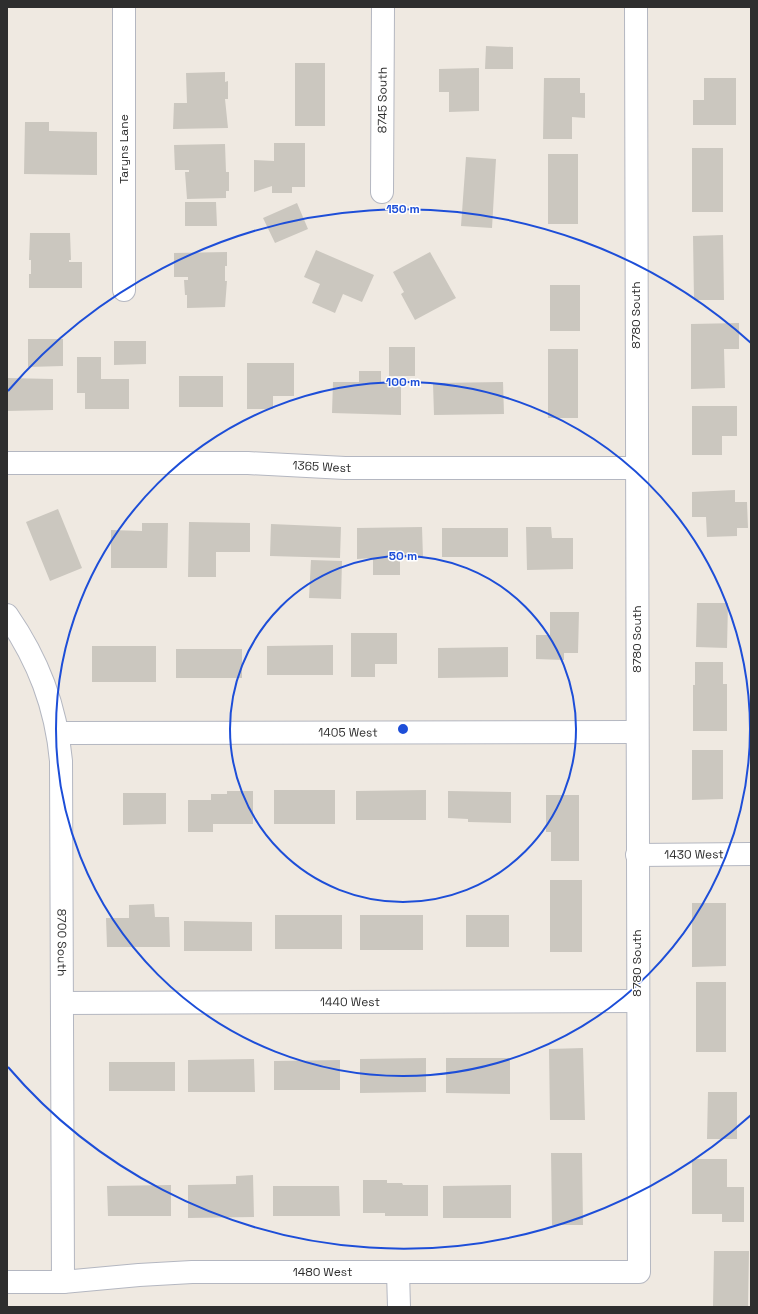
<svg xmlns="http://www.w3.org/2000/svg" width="758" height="1314" font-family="'Space Grotesk',sans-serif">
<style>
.building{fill:#cbc7bf}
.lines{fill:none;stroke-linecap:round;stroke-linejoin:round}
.minor-casing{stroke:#b4b7c1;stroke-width:24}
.minor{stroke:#fff;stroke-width:22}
.ring{fill:none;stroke:#1d4ed8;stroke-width:2}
.labels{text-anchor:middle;stroke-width:3;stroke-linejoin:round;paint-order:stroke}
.street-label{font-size:12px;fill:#2e2e2e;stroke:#fff}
.centre{fill:#1d4ed8;stroke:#fff;stroke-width:2}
.ring-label{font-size:12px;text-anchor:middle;font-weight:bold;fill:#1d4ed8;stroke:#fff;stroke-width:3;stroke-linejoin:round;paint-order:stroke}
</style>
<rect width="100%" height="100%" fill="#efe9e1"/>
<path class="building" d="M 486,46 L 513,47 L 513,69 L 485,69 Z
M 295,63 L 325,63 L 325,126 L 295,126 Z
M 479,68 L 479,111 L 449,112 L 449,92 L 439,92 L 439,69 Z
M 225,72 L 225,82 L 228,81 L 228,99 L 225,99 L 228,128 L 173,129 L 174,103 L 187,103 L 186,73 Z
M 544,78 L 580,78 L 580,93 L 585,93 L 585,118 L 572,117 L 572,139 L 543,139 Z
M 704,78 L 736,78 L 736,125 L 693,125 L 693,100 L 704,100 Z
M 25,122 L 49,122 L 49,131 L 97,132 L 97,175 L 24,174 Z
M 274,143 L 305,143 L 305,187 L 292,187 L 292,193 L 272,193 L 272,186 L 254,192 L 254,160 L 274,161 Z
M 225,144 L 226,172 L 229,172 L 229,191 L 226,191 L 226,198 L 187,199 L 185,172 L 189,172 L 189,170 L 175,170 L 174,145 Z
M 692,148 L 723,148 L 723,212 L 692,212 Z
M 548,154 L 578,154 L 578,224 L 548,224 Z
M 466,157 L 496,159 L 492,228 L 461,226 Z
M 185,202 L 216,202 L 217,226 L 185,226 Z
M 297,203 L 308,229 L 275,243 L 263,218 Z
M 30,233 L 70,233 L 71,260 L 69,260 L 69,262 L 82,262 L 82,288 L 29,288 L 29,274 L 31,274 L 31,260 L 29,260 Z
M 723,235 L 724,300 L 694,300 L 693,236 Z
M 316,250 L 374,275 L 362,302 L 343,294 L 335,313 L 312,303 L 320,284 L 304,277 Z
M 227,252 L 227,266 L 225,266 L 225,281 L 227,281 L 225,307 L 187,308 L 187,295 L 185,295 L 184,280 L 188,280 L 188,277 L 174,277 L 174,253 Z
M 430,252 L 456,298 L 415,320 L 401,294 L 404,292 L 393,272 Z
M 550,285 L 580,285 L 580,331 L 550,331 Z
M 739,323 L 739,349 L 724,349 L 725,388 L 691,389 L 691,324 Z
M 28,339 L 63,339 L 63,366 L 28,367 Z
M 114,341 L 146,341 L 146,364 L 114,365 Z
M 389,347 L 415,347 L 415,376 L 389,376 Z
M 548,349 L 578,349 L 578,418 L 548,418 Z
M 77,357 L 101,357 L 101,379 L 129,379 L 129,409 L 85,409 L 85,393 L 77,393 Z
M 247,363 L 294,363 L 294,396 L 273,396 L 273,409 L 247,409 Z
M 359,371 L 381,371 L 381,383 L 401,383 L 401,415 L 332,413 L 333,382 L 359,382 Z
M 179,376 L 223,376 L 223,407 L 179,407 Z
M 7,378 L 53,379 L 53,410 L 7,411 Z
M 503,382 L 504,414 L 434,415 L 433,383 Z
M 692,406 L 737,406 L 737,436 L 722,436 L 722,455 L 692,455 Z
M 735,490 L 735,502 L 747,502 L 748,528 L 737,528 L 737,536 L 707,537 L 706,517 L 692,517 L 692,492 Z
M 58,509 L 82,568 L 50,581 L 26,522 Z
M 189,522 L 250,523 L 250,552 L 216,552 L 216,577 L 188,577 Z
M 142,523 L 168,523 L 167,568 L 111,568 L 111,530 L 142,531 Z
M 271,524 L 341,527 L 340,558 L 270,556 Z
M 422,527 L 423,558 L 400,558 L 400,575 L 373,575 L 373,558 L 357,559 L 357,528 Z
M 526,527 L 551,527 L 552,538 L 573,538 L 573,569 L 527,570 Z
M 442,528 L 508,528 L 508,557 L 442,557 Z
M 311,560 L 342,561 L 341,599 L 309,598 Z
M 697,603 L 728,603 L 727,648 L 696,647 Z
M 550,612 L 579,612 L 578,653 L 564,653 L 564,660 L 536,659 L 536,635 L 550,635 Z
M 351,633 L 397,633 L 397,664 L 375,664 L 375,677 L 351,677 Z
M 333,645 L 333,675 L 267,675 L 267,646 Z
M 92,646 L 156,646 L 156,682 L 92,682 Z
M 508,647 L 508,677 L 438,678 L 438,648 Z
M 176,649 L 242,649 L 242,678 L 176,678 Z
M 695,662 L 723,662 L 723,684 L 727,684 L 727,731 L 693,731 L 693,685 L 695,685 Z
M 692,750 L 723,750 L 723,799 L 692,800 Z
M 274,790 L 335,790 L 335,824 L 274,824 Z
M 426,790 L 426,820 L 356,820 L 356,791 Z
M 227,791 L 253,791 L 253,824 L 213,824 L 213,832 L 188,832 L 188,800 L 211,800 L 211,794 L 227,794 Z
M 448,791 L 511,792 L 511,823 L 468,822 L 468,819 L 448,818 Z
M 123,793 L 166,793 L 166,824 L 123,825 Z
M 546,795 L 579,795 L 579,861 L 551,861 L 551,832 L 546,832 Z
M 550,880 L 582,880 L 582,952 L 550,952 Z
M 692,903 L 726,903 L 726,966 L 692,967 Z
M 154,904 L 155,917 L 169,917 L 170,947 L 107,947 L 106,918 L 129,918 L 129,905 Z
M 275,915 L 342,915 L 342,949 L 275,949 Z
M 360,915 L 423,915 L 423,950 L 360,950 Z
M 466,915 L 509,915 L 509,947 L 466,947 Z
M 184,921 L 252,922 L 252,951 L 184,951 Z
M 696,982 L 726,982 L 726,1052 L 696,1052 Z
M 583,1048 L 585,1120 L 550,1120 L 549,1049 Z
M 426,1058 L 426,1092 L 360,1093 L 360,1059 Z
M 446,1058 L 510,1058 L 510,1094 L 446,1093 Z
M 254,1059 L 255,1092 L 188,1092 L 188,1060 Z
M 340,1060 L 340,1090 L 274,1090 L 274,1061 Z
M 109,1062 L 175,1062 L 175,1091 L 109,1091 Z
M 708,1092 L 737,1092 L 737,1139 L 707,1139 Z
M 551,1153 L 582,1153 L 583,1225 L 552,1225 Z
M 692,1159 L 727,1159 L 727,1187 L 744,1187 L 744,1222 L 722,1222 L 722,1214 L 692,1214 Z
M 253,1175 L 254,1217 L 188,1218 L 188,1185 L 236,1184 L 236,1176 Z
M 363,1180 L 387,1180 L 387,1183 L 402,1183 L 403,1185 L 428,1185 L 428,1216 L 385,1216 L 385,1213 L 363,1213 Z
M 171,1185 L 171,1216 L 108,1216 L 107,1186 Z
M 511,1185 L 511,1218 L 443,1218 L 443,1186 Z
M 273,1186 L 339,1186 L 340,1216 L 273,1216 Z
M 714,1251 L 749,1251 L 748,1307 L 713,1307 Z"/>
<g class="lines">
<defs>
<g id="minor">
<path d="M 124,7 L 124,290"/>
<path id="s1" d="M 382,192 L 383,7"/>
<path id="s2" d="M 7,463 L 248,463 L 345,468 L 637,468"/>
<path id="s3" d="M 7,615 C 38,660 56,706 61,761 L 63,1282"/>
<path id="s4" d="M 59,733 L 637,732"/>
<path id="s5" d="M 637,855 L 751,854"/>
<path id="s6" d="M 62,1003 L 637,1001"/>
<path d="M 398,1272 L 399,1307"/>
<path id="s7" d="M 7,1282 L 63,1282 L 139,1275 L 192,1272 L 639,1272 L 636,7"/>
</g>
</defs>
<use href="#minor" class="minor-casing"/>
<use href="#minor" class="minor"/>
</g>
<g class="ring">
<circle cx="403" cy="729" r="173"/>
<circle cx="403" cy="729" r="347"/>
<path d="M751 1115A520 520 0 0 1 8 1067M8 391A520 520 0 0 1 751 343"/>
</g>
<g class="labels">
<g class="street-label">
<text dy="4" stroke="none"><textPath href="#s1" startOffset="92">8745 South</textPath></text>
<text transform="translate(124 149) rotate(-90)" y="4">Taryns Lane</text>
<text transform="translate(636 315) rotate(-90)" y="4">8780 South</text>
<text dy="4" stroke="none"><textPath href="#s2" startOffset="315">1365 West</textPath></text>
<text transform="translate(637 639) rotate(-90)" y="4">8780 South</text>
<text dy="4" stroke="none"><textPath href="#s4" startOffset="289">1405 West</textPath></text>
<text dy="4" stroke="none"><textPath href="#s5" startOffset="57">1430 West</textPath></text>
<text dy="4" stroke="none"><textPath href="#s3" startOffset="339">8700 South</textPath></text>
<text transform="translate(637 963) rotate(-90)" y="4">8780 South</text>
<text dy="4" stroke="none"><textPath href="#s6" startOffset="288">1440 West</textPath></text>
<text dy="4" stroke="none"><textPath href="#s7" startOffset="316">1480 West</textPath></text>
</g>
</g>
<circle cx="403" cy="729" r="6" class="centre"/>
<g class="ring-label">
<text x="403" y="213">150 m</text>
<text x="403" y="386">100 m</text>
<text x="403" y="560">50 m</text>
</g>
<rect width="758" height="1314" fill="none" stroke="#2e2e2e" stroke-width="16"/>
</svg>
